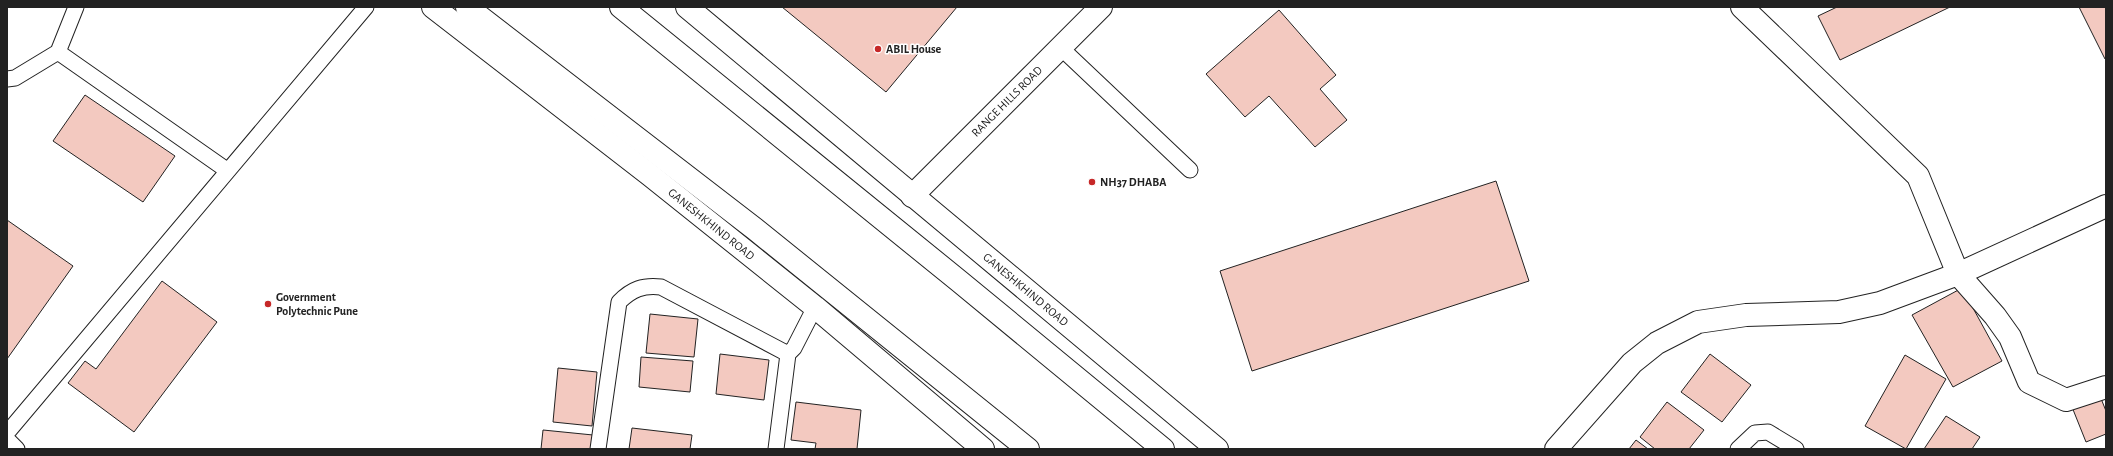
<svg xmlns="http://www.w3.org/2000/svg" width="2113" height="456" font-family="'Alegreya Sans',sans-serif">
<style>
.building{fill:#f3c9c0;stroke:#222}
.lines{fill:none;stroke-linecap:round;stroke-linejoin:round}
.lane-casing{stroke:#222;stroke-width:17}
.street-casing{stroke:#222;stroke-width:24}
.secondary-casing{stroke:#222;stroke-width:24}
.primary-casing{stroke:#222;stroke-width:24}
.lane{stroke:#fff;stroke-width:15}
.street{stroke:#fff;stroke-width:22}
.secondary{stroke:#fff;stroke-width:22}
.primary{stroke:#fff;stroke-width:22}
.poi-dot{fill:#c62828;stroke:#fff;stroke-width:1.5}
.labels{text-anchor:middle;stroke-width:3;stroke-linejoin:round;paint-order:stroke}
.poi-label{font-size:12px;font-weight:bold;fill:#222;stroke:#fff;text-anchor:start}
.street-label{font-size:12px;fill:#222;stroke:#fff}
</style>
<rect width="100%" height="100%" fill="#fff"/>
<path class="building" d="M 782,7 L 957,7 L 886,92 Z
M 1837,7 L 1950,7 L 1840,60 L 1818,16 Z
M 2079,7 L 2106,7 L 2106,59 L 2105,59 Z
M 1279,10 L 1336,75 L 1320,89 L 1347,120 L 1315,147 L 1269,96 L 1245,117 L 1206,74 Z
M 85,95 L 175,156 L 143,202 L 53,141 Z
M 1496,181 L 1529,281 L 1252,371 L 1220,271 Z
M 7,220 L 73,266 L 7,359 Z
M 162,281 L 217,322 L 134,432 L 68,383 L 85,361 L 96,369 Z
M 1962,288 L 2002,361 L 1953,387 L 1912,315 Z
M 650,314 L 698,319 L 694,357 L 646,353 Z
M 720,354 L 769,360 L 764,400 L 716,394 Z
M 1710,354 L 1751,385 L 1722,422 L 1681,392 Z
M 1905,355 L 1946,379 L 1906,449 L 1865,426 Z
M 641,357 L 693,361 L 690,392 L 639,387 Z
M 558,368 L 597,372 L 592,426 L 553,422 Z
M 2100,396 L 2106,411 L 2106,434 L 2086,442 L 2072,407 Z
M 796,402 L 861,410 L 857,449 L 815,449 L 816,443 L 791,440 Z
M 1667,402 L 1704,430 L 1689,449 L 1655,449 L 1640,437 Z
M 1946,416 L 1980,437 L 1972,449 L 1924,449 Z
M 632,428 L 692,435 L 690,449 L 629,449 Z
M 543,430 L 593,435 L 591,449 L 541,449 Z
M 1636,440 L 1648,449 L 1629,449 Z"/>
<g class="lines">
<defs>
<path id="lane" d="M 1060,47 L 1190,170
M 58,52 L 228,171
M 7,79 L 15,78 L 58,52 L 76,7
M 7,433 L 366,7
M 7,439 L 17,449
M 598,449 L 619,302 C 632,289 643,285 661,287 L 788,354
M 776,449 L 788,354 L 794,348 L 815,307
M 1738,449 L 1755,433 L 1768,432 L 1796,449"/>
<path id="street" d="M 1742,7 L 1918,176 L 1958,274 L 2106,206
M 1556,449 L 1632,363 L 1657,343 L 1698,322 L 1746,315 L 1839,312 L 1880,303 L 1958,274 L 1995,316 L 2010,337 L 2029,382 L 2066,400 L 2106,387"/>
<g id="secondary">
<path id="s1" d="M 912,196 L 1101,7"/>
</g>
<g id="primary">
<path id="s2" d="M 433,7 L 650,175 L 815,307 L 983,449"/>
<path d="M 467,7 L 755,229 L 1028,449"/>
<path d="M 621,7 L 959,281 L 1163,449"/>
<path id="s3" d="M 687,7 L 1217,449"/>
</g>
</defs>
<use href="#lane" class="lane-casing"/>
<use href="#street" class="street-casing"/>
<use href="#secondary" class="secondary-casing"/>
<use href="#primary" class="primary-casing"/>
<use href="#lane" class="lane"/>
<use href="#street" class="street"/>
<use href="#secondary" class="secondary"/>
<use href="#primary" class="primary"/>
</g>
<g class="poi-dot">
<circle cx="878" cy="49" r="4"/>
<circle cx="1092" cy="182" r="4"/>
<circle cx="268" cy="304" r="4"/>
</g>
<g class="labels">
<g class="poi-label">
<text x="886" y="53">ABIL House</text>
<text x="1100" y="186">NH37 DHABA</text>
<text x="276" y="301">Government<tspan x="276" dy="14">Polytechnic Pune</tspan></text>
</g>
<g class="street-label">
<text dy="4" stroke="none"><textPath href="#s1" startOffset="134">RANGE HILLS ROAD</textPath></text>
<text dy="4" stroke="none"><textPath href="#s2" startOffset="353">GANESHKHIND ROAD</textPath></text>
<text dy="4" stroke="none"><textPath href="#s3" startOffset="441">GANESHKHIND ROAD</textPath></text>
</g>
</g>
<rect width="2113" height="456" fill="none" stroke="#222222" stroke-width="16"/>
</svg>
